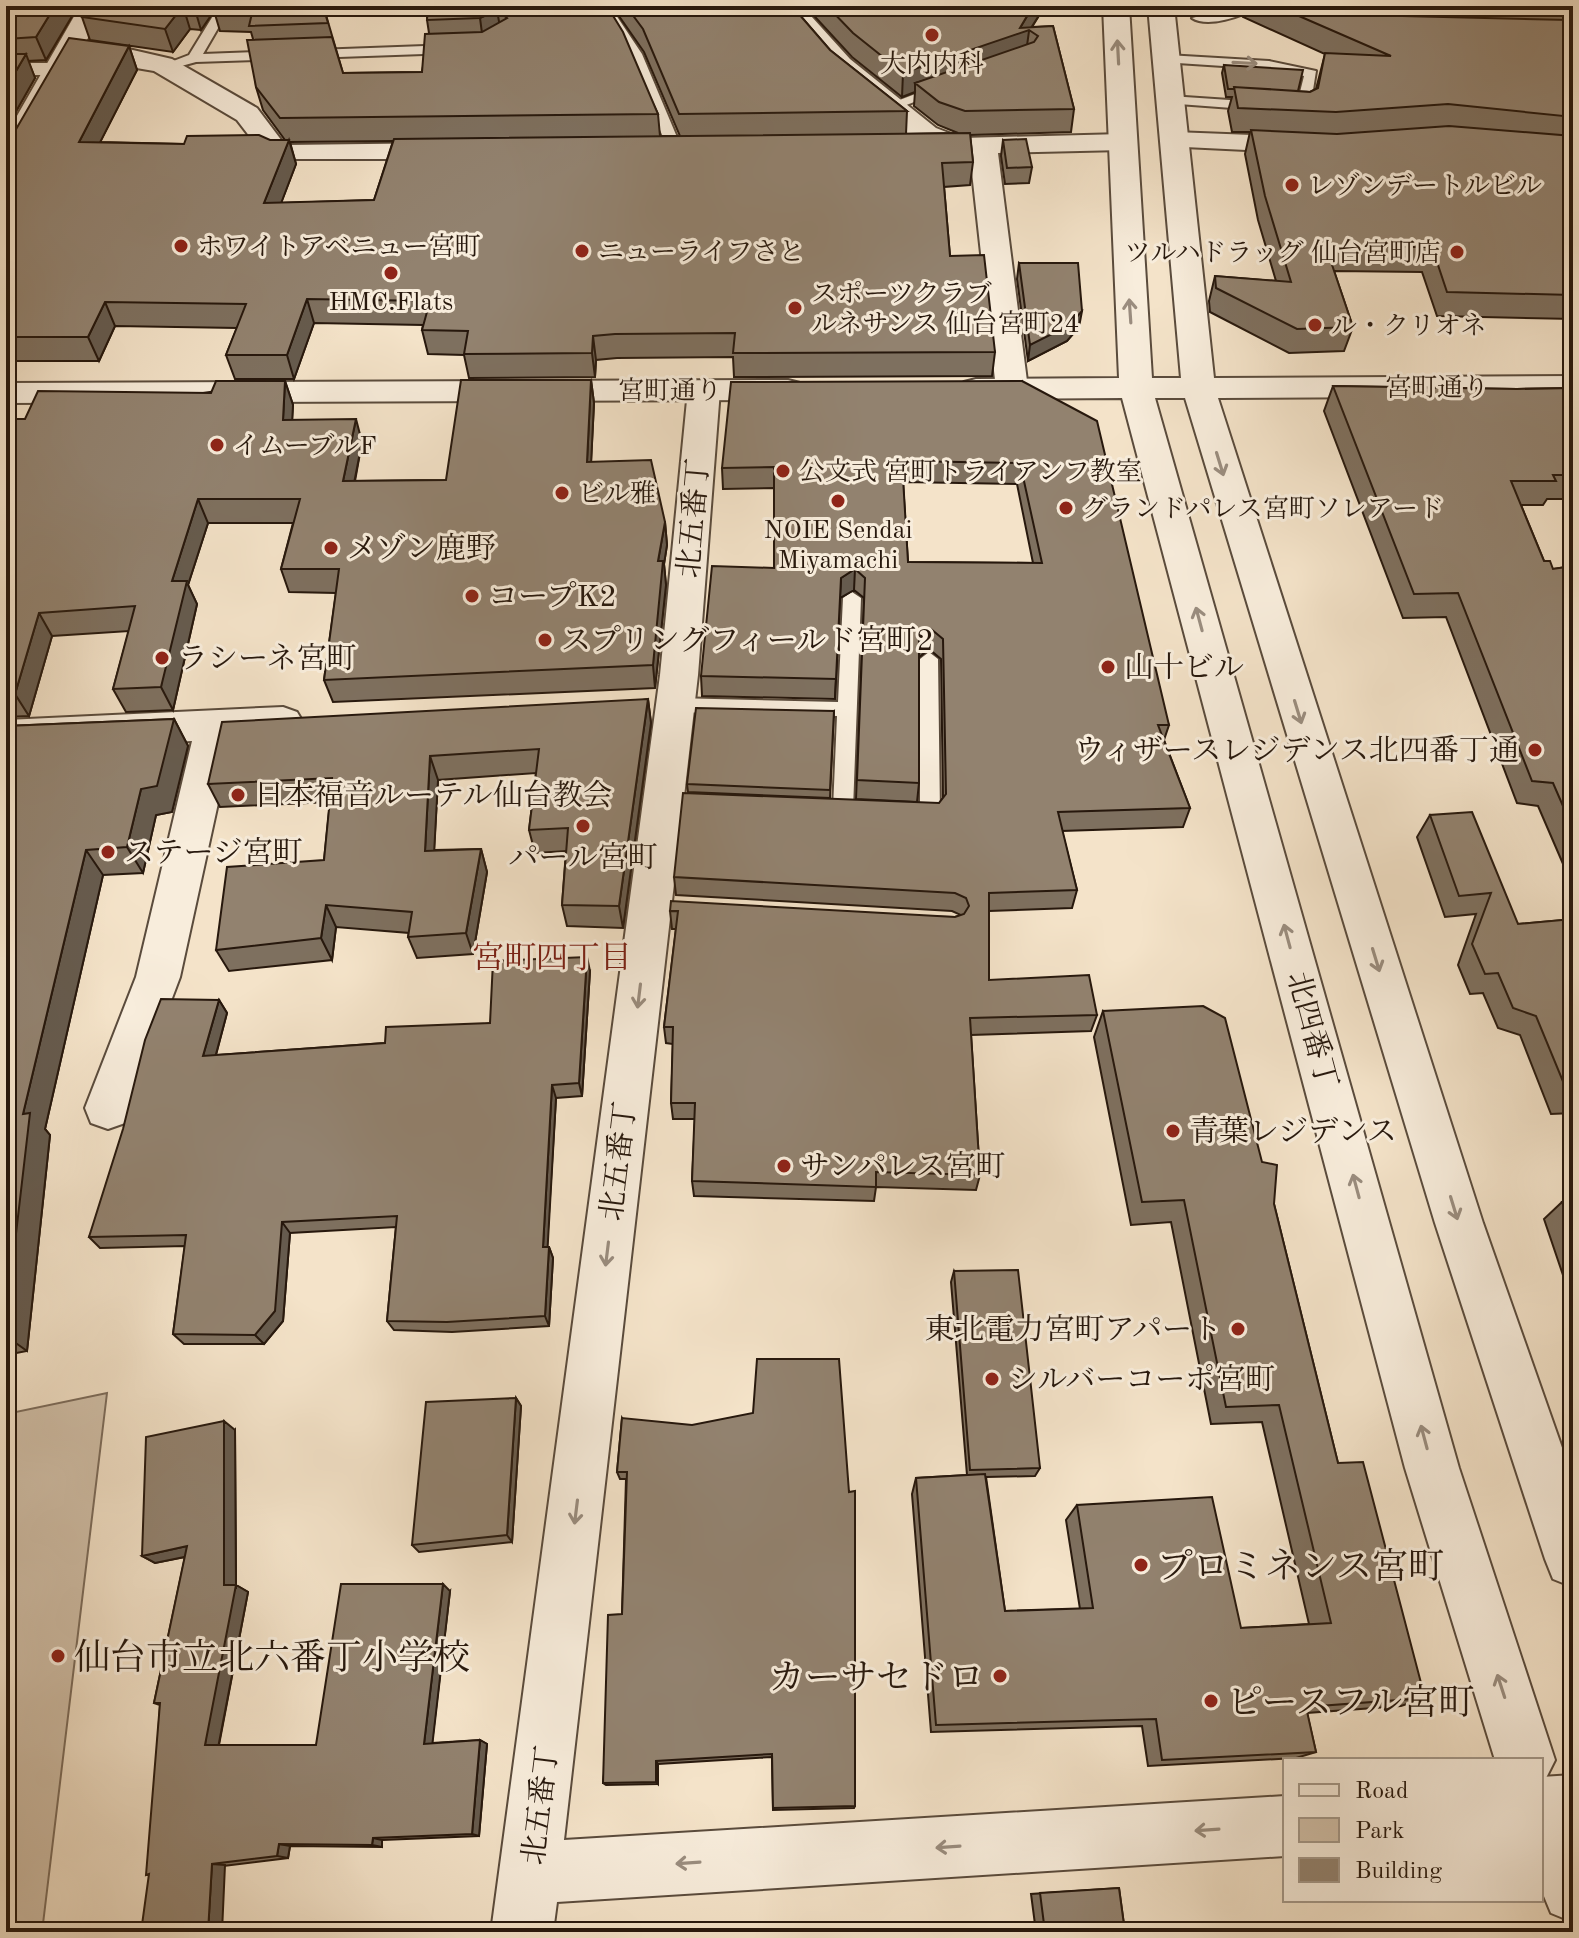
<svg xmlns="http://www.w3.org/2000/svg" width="1579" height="1938" font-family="'Old Standard TT','Noto Serif JP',serif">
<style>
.green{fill:#d1c0a9;stroke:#7c6c5b;stroke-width:2}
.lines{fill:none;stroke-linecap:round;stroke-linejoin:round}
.service-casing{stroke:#5a4b3c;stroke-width:4}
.pedestrian-casing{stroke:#5a4b3c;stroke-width:4}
.minor-casing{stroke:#5a4b3c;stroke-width:4}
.tertiary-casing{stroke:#5a4b3c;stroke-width:4}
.service{fill:#f8eddc;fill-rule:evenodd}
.pedestrian{fill:#f8eddc;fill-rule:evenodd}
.minor{fill:#f8eddc;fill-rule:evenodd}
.tertiary{fill:#f8eddc;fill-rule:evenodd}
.wall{fill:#7e705f;stroke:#27180d;stroke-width:2;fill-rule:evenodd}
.shaded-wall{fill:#665b4e;stroke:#27180d;stroke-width:2}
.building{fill:#92826f;stroke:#27180d;stroke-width:2;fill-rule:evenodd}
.oneway{stroke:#9a8d7f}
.poi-dot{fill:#8f2418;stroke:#f8eddc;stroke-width:3}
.labels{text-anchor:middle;stroke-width:6;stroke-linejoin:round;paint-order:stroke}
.far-poi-label{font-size:26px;fill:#27180d;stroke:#f8eddc;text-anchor:start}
.far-street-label{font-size:26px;fill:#27180d;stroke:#f8eddc}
.street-label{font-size:30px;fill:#27180d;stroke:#f8eddc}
.poi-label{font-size:30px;fill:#27180d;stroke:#f8eddc;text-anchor:start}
.neighbourhood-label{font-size:32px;fill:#7a1f14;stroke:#f8eddc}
.near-poi-label{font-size:36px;fill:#27180d;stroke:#f8eddc;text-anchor:start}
</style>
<rect width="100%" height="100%" fill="#f4e3c9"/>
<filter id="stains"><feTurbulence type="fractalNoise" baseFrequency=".0025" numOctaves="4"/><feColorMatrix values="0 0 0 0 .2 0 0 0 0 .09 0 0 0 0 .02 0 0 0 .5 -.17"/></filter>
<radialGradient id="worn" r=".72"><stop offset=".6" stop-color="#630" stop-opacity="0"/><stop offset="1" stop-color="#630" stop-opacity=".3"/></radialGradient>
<path class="green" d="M 107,1393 L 42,1932 L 6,1932 L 6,1414 Z"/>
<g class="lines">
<defs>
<path id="service" d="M 219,6 L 231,6 L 203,54 L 452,45 L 458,49 L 452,53 L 196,62 L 163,71 L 163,65 L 189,55 Z
M 598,6 L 610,6 L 642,54 L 682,149 L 680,152 L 668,149 L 628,54 Z
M 1240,6 L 1257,6 C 1243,17 1207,28 1192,18 Z
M 1167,55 L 1269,61 L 1316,71 L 1310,109 L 1303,113 L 1287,108 L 1297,104 L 1304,76 L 1269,69 L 1162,62 L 1162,56 Z
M 936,86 L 948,89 L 896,109 L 884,106 Z
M 1170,96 L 1259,102 L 1266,106 L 1259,110 L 1165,103 L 1165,97 Z
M 852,592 L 861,598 L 853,809 L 843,817 L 833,809 L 837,716 L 675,712 L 665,705 L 675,698 L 838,702 L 843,598 Z
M 929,652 L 938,659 L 940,813 L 930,821 L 912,820 L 902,812 L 905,806 L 920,804 L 920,659 Z"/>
<path id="pedestrian" d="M 6,63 L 57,63 L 67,69 L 57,75 L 6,75 Z"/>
<path id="minor" d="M 775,6 L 802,6 L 850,59 L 936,128 L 962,138 L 1123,134 L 1133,136 L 1137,142 L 1133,148 L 1123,150 L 998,153 L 1028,389 L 1024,396 L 1012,399 L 1000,396 L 996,389 L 970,154 L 949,152 L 916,140 L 832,71 Z
M 75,42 L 111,45 L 172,59 L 257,108 L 285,145 L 449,143 L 459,145 L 463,151 L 459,157 L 449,159 L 267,159 L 237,120 L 154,71 L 66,56 L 62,50 Z
M 1174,132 L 1307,137 L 1317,139 L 1321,145 L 1317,151 L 1307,153 L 1164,146 L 1160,140 L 1164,134 Z
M 704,380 L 716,383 L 720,390 L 698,675 L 564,1840 L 1285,1796 L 1285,1856 L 557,1902 L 553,1932 L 491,1932 L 660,675 L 688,390 L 692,383 Z
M 283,707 L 297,712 L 303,722 L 297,732 L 283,737 L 232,739 L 180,977 L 125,1123 L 108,1129 L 91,1123 L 85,1108 L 136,977 L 192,741 L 6,750 L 6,720 Z
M 1573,1775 L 1573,1835 L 1541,1837 L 1541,1777 Z"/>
<path id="tertiary" d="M 80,6 L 106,6 L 20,159 L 16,165 L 6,167 L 6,135 Z
M 1103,6 L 1129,6 L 1152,378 L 1181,378 L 1148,6 L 1174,6 L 1214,378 L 1573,376 L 1573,396 L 1218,398 L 1483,1223 L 1573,1479 L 1573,1587 L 1553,1579 L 1545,1559 L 1435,1223 L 1185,398 L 1155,398 L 1459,1468 L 1555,1760 L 1544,1782 L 1562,1790 L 1573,1815 L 1573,1922 L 1551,1913 L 1541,1889 L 1541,1760 L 1495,1760 L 1405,1468 L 1122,398 L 976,399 L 964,396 L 960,389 L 964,382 L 976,379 L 1119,378 Z
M 788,380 L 800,383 L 804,390 L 800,397 L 788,400 L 6,403 L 6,383 Z"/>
</defs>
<use href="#service" class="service-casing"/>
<use href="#pedestrian" class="pedestrian-casing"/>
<use href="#minor" class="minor-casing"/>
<use href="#tertiary" class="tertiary-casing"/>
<use href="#service" class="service"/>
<use href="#pedestrian" class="pedestrian"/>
<use href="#minor" class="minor"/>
<use href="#tertiary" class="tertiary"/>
</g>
<path class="wall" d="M 6,6 L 78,6 L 46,60 L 28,61 L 35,78 L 6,129 Z
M 88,6 L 607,6 L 658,114 L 660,136 L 680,136 L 644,52 L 612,6 L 792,6 L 830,50 L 907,111 L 906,134 L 958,133 L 938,125 L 914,106 L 915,92 L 902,97 L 852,57 L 805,6 L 1045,6 L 1032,27 L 1053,26 L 1074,109 L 1071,132 L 970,135 L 973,162 L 970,185 L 944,187 L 950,256 L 995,352 L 992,376 L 734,377 L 733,357 L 617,358 L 596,360 L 595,377 L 469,378 L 464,355 L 428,354 L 422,330 L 423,325 L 314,323 L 294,379 L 235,379 L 226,355 L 237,328 L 115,326 L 99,361 L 6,361 L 6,143 L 129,46 L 137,70 L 100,142 L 184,144 L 285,140 L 263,110 L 256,87 L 253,39 L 251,32 L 220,31 L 214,11 L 201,30 L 190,29 L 173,52 L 90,40 L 82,17 ZM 427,13 L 427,20 L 429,33 L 422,72 L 343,73 L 326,15 ZM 393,141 L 374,200 L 281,203 L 296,164 L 290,142 Z
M 1245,6 L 1573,6 L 1573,319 L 1437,316 L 1422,272 L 1334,271 L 1353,327 L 1344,351 L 1289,353 L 1210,312 L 1209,301 L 1215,276 L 1276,281 L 1258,220 L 1245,154 L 1250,132 L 1232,132 L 1228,111 L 1232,97 L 1226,97 L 1222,73 L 1224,65 L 1298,91 L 1310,92 L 1316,89 L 1325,54 L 1243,17 Z
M 1003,140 L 1032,167 L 1029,183 L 1005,184 L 1001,156 Z
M 1019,263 L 1079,327 L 1067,341 L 1028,361 L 1017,279 Z
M 591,380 L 594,403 L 591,462 L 665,522 L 667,545 L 664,564 L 666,585 L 655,688 L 333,702 L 324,680 L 336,593 L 289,592 L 281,569 L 293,523 L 208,523 L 188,585 L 197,604 L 173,710 L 126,712 L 113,689 L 129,631 L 52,636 L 29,716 L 6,717 L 6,419 L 25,419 L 285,381 L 293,405 L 292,420 L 362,442 L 355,481 L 446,480 Z
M 1022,381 L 1169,725 L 1164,740 L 1190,808 L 1183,827 L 1062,831 L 1077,890 L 1072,908 L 989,911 L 989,980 L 1097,1015 L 1091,1031 L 971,1035 L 980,1175 L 976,1190 L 876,1187 L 874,1201 L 694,1196 L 692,1181 L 695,1119 L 673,1119 L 671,1103 L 673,1044 L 666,1043 L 664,1027 L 676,929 L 672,929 L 670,911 L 955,917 L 961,915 L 952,911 L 676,895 L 674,877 L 939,803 L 943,798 L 941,659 L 929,649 L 919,657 L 919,783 L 917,802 L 856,799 L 864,598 L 854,590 L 840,598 L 835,699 L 702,696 L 701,676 L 774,568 L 774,488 L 723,489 L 722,468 ZM 903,482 L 1017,484 L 1033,563 L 908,562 Z
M 1333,386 L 1517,389 L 1573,388 L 1573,499 L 1547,499 L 1543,505 L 1521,505 L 1544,561 L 1553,569 L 1573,566 L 1573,887 L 1538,806 L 1517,803 L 1446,617 L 1403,618 L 1324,411 Z
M 648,699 L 651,723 L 623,928 L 567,926 L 562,905 L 566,851 L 535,853 L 529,830 L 536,773 L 438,780 L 434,850 L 481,849 L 487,872 L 473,954 L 417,958 L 408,937 L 409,933 L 336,927 L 332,960 L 229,971 L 216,950 L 324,860 L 330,802 L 220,807 L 208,784 Z
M 834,711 L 830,798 L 688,792 L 687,784 Z
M 174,719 L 188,746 L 172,812 L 156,815 L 143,873 L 103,875 L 45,1129 L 50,1135 L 27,1351 L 6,1355 L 6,726 Z
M 1430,815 L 1518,924 L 1573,919 L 1573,1113 L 1551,1114 L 1520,1035 L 1498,1028 L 1483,993 L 1470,994 L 1458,965 L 1476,914 L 1445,917 L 1417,837 Z
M 590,971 L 582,1096 L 556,1098 L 547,1247 L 549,1247 L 553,1258 L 549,1326 L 452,1332 L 394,1330 L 387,1321 L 396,1227 L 290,1233 L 283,1321 L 264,1344 L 184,1344 L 173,1334 L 185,1246 L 100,1248 L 89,1237 L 219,1000 L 227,1013 L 216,1055 L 385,1043 L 490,1023 Z
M 1103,1011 L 1274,1204 L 1338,1463 L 1425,1698 L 1401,1706 L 1307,1713 L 1316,1752 L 1296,1758 L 1148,1766 L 1142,1726 L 931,1732 L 912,1494 L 916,1478 L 967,1475 L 951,1282 L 954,1271 L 1040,1468 L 1035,1476 L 986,1477 L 1005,1611 L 1080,1609 L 1066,1520 L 1077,1505 L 1241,1628 L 1309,1624 L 1262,1422 L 1211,1424 L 1171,1222 L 1131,1225 L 1094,1037 Z
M 1573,1201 L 1573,1281 L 1565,1281 L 1544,1219 L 1562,1202 Z
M 516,1398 L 521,1406 L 512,1542 L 419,1552 L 412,1545 Z
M 622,1418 L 855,1806 L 854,1808 L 773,1810 L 772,1757 L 658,1764 L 658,1784 L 606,1785 L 603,1783 L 622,1614 L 626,1479 L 620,1479 L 617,1472 Z
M 235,1430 L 236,1585 L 248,1592 L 219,1745 L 316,1745 L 450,1591 L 432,1743 L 480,1740 L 487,1744 L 479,1836 L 382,1840 L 382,1847 L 290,1846 L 288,1858 L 149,1875 L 160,1705 L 154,1703 L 185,1557 L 155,1563 L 142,1556 Z
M 1119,1888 L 1125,1932 L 1036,1932 L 1031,1894 Z"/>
<path class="shaded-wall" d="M 55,6 L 78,6 L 46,60 L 36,37 Z
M 183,6 L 190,29 L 173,52 L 165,29 Z
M 194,6 L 217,6 L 213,8 L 214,11 L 201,30 Z
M 1033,6 L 1045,6 L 1029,31 L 1026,53 L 915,83 L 915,92 L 902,97 L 903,73 L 1020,28 Z
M 1402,6 L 1412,6 L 1407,22 L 1399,8 Z
M 497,10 L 501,33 L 483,41 L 480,18 Z
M 129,46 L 137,70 L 88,166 L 79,142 Z
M 26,54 L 35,78 L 6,129 L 6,88 Z
M 289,140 L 296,164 L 272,227 L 264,203 Z
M 307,299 L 314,323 L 294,379 L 287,355 Z
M 105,302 L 115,326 L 99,361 L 88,337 Z
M 1082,311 L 1079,327 L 1067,341 L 1028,361 L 1030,345 Z
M 593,336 L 596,360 L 595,377 L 592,353 Z
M 591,380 L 594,403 L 590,485 L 587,462 Z
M 285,381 L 293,405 L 291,444 L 283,420 Z
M 356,419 L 362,442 L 350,504 L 343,481 Z
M 198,499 L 208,523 L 188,585 L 197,604 L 173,710 L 161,687 L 172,581 Z
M 665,522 L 667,545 L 664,564 L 666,585 L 655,688 L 653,665 L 658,561 Z
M 855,569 L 854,590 L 840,598 L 835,699 L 841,578 Z
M 39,613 L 52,636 L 29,716 L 15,694 Z
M 931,629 L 929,649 L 917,659 L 919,639 Z
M 648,699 L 651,723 L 623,928 L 619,906 Z
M 174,719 L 188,746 L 172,812 L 156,815 L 143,873 L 127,847 L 141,789 Z
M 430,756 L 438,780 L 433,873 L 425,851 Z
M 481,849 L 487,872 L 473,954 L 466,933 Z
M 86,850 L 103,875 L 45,1129 L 50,1135 L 27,1351 L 6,1336 L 6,1320 L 23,1114 Z
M 326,905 L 336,927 L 332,960 L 321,938 Z
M 587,957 L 590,971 L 582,1096 L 579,1083 Z
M 219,1000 L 227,1013 L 212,1069 L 203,1056 Z
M 552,1085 L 556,1098 L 547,1258 L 543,1247 Z
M 282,1222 L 290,1233 L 283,1321 L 264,1344 L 255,1335 Z
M 549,1247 L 553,1258 L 549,1326 L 545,1316 Z
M 516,1398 L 521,1406 L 512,1542 L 507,1535 Z
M 224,1421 L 235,1430 L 236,1589 L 236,1585 L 248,1592 L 218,1748 L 205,1745 L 224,1585 Z
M 187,1546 L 199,1554 L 155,1563 L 142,1556 Z
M 443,1584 L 450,1591 L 432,1747 L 424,1744 Z
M 480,1740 L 487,1744 L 479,1836 L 472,1834 Z
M 656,1761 L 658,1764 L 658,1784 L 656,1782 Z
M 373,1838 L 382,1840 L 382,1847 L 372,1845 Z
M 279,1844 L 290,1846 L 288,1858 L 277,1856 Z
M 212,1864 L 225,1865 L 222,1932 L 208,1932 Z"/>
<path class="building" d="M 6,6 L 55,6 L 36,37 L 6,39 Z
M 88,6 L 194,6 L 183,6 L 165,29 L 82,17 Z
M 214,6 L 323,6 L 328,23 L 249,26 L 253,9 L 213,8 Z
M 428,6 L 607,6 L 623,32 L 658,114 L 280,118 L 256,87 L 247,40 L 332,37 L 343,73 L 422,72 L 425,34 L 482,32 L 507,18 L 497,10 L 480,18 L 427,20 Z
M 626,6 L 792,6 L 830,50 L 907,111 L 679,114 L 643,29 Z
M 827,6 L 1033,6 L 1020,28 L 1053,26 L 1074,109 L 965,111 L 939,102 L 915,83 L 1034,42 L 1038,36 L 1029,30 L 903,73 L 853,33 Z
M 1276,6 L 1402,6 L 1399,8 L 1403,16 L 1570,20 L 1573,18 L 1573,117 L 1448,104 L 1336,112 L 1238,108 L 1234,87 L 1310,92 L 1318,88 L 1325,53 L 1391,56 Z
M 69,38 L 129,46 L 79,142 L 184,144 L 187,136 L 259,135 L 270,140 L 289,140 L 264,203 L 374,200 L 394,139 L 970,133 L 973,162 L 942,163 L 950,256 L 984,255 L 995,352 L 733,353 L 735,333 L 615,334 L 593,336 L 592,353 L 464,354 L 468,331 L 422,330 L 430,301 L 307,299 L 287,355 L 226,355 L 246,304 L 105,302 L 88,337 L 6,337 L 6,143 L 8,143 Z
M 6,54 L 26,54 L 6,88 Z
M 1224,65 L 1303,70 L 1298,91 L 1234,87 L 1234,89 L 1228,89 Z
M 1449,126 L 1573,136 L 1573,295 L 1447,292 L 1432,247 L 1326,247 L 1353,327 L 1297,329 L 1216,288 L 1215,276 L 1291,282 L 1265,196 L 1251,130 L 1337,134 Z
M 1026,139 L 1032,167 L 1007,168 L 1003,140 Z
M 1019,263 L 1078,263 L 1082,311 L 1070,325 L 1030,345 Z
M 461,380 L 591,380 L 587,462 L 651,460 L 665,522 L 658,561 L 663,561 L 653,665 L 324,680 L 339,569 L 281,569 L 300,499 L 198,499 L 172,581 L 187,581 L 161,687 L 113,689 L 135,606 L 39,613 L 15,694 L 6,694 L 6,419 L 25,419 L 38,391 L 211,393 L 216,381 L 285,381 L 283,420 L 356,419 L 343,481 L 446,480 Z
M 1022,381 L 1097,421 L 1169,725 L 1158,725 L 1190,808 L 1058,812 L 1077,890 L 989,893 L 989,980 L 1089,975 L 1097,1015 L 970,1018 L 980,1175 L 876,1172 L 876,1187 L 692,1181 L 695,1103 L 671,1103 L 673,1027 L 664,1027 L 678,911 L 670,911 L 671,901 L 955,917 L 964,914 L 969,906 L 966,898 L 955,893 L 674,877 L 683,793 L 939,803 L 946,794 L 943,639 L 931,629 L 919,639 L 919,783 L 857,780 L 865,578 L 855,569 L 841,578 L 836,679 L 701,676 L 712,566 L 774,568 L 774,467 L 722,468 L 731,382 ZM 902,461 L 1020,463 L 1042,563 L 908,562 Z
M 1333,386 L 1517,389 L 1573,388 L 1573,475 L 1553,475 L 1556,481 L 1511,481 L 1544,561 L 1550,561 L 1553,569 L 1573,566 L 1573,829 L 1553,783 L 1532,781 L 1458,593 L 1414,594 Z
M 648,699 L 619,906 L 562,905 L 568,828 L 529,830 L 539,749 L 430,756 L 425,851 L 481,849 L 466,933 L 408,937 L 412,912 L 326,905 L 321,938 L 216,950 L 227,867 L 324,860 L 332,778 L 208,784 L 222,722 Z
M 696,708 L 834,711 L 830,790 L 687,784 Z
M 174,719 L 157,786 L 141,789 L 127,847 L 86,850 L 23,1114 L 30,1113 L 6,1320 L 6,726 Z
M 1472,812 L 1518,924 L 1573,919 L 1573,1096 L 1569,1096 L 1536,1016 L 1513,1008 L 1498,973 L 1485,974 L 1472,944 L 1491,893 L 1459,896 L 1430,815 Z
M 587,957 L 579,1083 L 552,1085 L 543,1247 L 549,1247 L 545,1316 L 447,1322 L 387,1321 L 397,1216 L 282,1222 L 275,1311 L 255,1335 L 173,1334 L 186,1235 L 89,1237 L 123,1129 L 145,1040 L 161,999 L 219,1000 L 203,1056 L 385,1043 L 386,1027 L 490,1023 L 493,961 Z
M 1203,1006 L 1225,1018 L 1262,1162 L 1277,1165 L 1274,1204 L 1338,1463 L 1363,1462 L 1425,1698 L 1306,1707 L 1316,1752 L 1162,1760 L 1156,1719 L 936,1725 L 916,1478 L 985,1474 L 1005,1611 L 1093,1608 L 1077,1505 L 1212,1497 L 1241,1628 L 1331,1623 L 1279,1405 L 1226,1407 L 1184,1200 L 1142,1202 L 1103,1011 Z
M 1573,1201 L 1573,1233 L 1562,1202 Z
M 1018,1270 L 1040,1468 L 970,1470 L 954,1271 Z
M 757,1359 L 839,1359 L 849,1492 L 855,1491 L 855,1806 L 773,1808 L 772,1754 L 656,1761 L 656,1782 L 603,1783 L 608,1615 L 622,1614 L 627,1472 L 617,1472 L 622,1418 L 692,1425 L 753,1413 Z
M 516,1398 L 507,1535 L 412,1545 L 426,1402 Z
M 224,1421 L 224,1585 L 236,1585 L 205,1745 L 316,1745 L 341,1584 L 443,1584 L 424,1744 L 480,1740 L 472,1834 L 373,1838 L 372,1845 L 279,1844 L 277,1856 L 212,1864 L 208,1932 L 141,1932 L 149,1874 L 146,1875 L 160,1703 L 154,1703 L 187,1546 L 142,1556 L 146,1437 Z
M 1119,1888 L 1125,1932 L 1045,1932 L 1040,1893 Z"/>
<defs><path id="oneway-shaft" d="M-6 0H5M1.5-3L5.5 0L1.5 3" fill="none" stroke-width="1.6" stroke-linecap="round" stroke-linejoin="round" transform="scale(2)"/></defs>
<g class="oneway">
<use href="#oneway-shaft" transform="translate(1118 52) rotate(-93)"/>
<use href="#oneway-shaft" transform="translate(1245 63) rotate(3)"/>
<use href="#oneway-shaft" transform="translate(1130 311) rotate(-94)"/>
<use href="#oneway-shaft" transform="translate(1220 464) rotate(73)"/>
<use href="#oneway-shaft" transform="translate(1199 619) rotate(-105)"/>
<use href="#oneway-shaft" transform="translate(1298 712) rotate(73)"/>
<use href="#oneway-shaft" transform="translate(1287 936) rotate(-105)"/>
<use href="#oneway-shaft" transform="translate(1376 960) rotate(73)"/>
<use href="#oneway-shaft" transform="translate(639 996) rotate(97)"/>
<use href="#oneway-shaft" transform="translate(1356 1186) rotate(-105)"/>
<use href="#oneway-shaft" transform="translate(1454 1208) rotate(73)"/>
<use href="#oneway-shaft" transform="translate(607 1254) rotate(97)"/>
<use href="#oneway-shaft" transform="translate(1424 1437) rotate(-105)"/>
<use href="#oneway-shaft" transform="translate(576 1512) rotate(97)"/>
<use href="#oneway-shaft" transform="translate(1501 1686) rotate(-108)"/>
<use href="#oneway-shaft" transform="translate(1207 1830) rotate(176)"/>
<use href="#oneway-shaft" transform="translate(948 1847) rotate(176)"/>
<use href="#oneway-shaft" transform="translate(688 1863) rotate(176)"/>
</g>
<g class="poi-dot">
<circle cx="932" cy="35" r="8"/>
<circle cx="1292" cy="185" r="8"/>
<circle cx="181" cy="246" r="8"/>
<circle cx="582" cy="251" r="8"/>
<circle cx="1457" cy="252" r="8"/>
<circle cx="391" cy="273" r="8"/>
<circle cx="795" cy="308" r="8"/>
<circle cx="1315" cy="325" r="8"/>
<circle cx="217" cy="445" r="8"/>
<circle cx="783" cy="471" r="8"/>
<circle cx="562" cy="493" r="8"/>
<circle cx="838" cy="501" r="8"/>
<circle cx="1066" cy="508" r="8"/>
<circle cx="331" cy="548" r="8"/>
<circle cx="472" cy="596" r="8"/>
<circle cx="545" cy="640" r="8"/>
<circle cx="162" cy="658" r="8"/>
<circle cx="1108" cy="667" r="8"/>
<circle cx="1535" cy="750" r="8"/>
<circle cx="238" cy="795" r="8"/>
<circle cx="583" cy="826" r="8"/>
<circle cx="108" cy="852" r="8"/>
<circle cx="1173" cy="1131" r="8"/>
<circle cx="784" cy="1166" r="8"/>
<circle cx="1238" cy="1329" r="8"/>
<circle cx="992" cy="1379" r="8"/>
<circle cx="1141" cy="1565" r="8"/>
<circle cx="58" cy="1656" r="8"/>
<circle cx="1000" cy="1676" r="8"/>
<circle cx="1211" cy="1701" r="8"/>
</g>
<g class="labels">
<g class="far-poi-label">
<text x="932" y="72" text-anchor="middle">大内内科</text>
<text x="1308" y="194">レゾンデートルビル</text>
<text x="197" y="255">ホワイトアベニュー宮町</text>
<text x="598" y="260">ニューライフさと</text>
<text x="1441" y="261" text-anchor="end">ツルハドラッグ 仙台宮町店</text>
<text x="811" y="302">スポーツクラブ<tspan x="811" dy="30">ルネサンス 仙台宮町24</tspan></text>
<text x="391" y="310" text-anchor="middle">HMC.Flats</text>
<text x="1331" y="334">ル・クリオネ</text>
<text x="233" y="454">イムーブルF</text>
<text x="799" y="480">公文式 宮町トライアンフ教室</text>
<text x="578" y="502">ビル雅</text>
<text x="1082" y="517">グランドパレス宮町ソレアード</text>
<text x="838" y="538" text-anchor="middle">NOIE Sendai<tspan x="838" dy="30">Miyamachi</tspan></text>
</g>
<g class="far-street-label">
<text x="1437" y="396">宮町通り</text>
<text x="670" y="399">宮町通り</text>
</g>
<g class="street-label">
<text transform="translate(693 518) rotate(-85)" y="10">北五番丁</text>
<text transform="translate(1313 1030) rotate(75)" y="10">北四番丁</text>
<text transform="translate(618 1161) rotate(-83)" y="10">北五番丁</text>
<text transform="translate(540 1805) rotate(-83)" y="10">北五番丁</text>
</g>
<g class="poi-label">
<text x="347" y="558">メゾン鹿野</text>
<text x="488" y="606">コープK2</text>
<text x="561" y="650">スプリングフィールド宮町2</text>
<text x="178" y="668">ラシーネ宮町</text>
<text x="1124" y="677">山十ビル</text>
<text x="1519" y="760" text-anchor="end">ウィザースレジデンス北四番丁通</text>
<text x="254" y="805">日本福音ルーテル仙台教会</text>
<text x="124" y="862">ステージ宮町</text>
<text x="583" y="867" text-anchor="middle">パール宮町</text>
<text x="1189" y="1141">青葉レジデンス</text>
<text x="800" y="1176">サンパレス宮町</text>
<text x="1222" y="1339" text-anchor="end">東北電力宮町アパート</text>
<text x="1008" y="1389">シルバーコーポ宮町</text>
</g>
<g class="neighbourhood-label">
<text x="552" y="968">宮町四丁目</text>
</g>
<g class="near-poi-label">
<text x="1157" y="1578">プロミネンス宮町</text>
<text x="74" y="1669">仙台市立北六番丁小学校</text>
<text x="984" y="1689" text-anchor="end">カーサセドロ</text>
<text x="1227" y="1714">ピースフル宮町</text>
</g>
</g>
<rect width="1579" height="1938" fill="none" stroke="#f4e3c9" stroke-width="32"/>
<rect x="8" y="8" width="1563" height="1922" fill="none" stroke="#27180d" stroke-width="4"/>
<rect x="16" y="16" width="1547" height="1906" fill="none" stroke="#27180d" stroke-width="2"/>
<rect x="1283" y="1758" width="260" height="144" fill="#f8eddc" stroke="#a49889" stroke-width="2"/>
<rect x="1299" y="1784" width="40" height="12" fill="#f8eddc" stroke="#a49889" stroke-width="2"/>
<text x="1355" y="1798" font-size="24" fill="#27180d">Road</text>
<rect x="1299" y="1818" width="40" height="24" fill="#d1c0a9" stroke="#a49889" stroke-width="2"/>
<text x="1355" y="1838" font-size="24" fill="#27180d">Park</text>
<rect x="1299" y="1858" width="40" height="24" fill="#92826f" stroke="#a49889" stroke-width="2"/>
<text x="1355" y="1878" font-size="24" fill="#27180d">Building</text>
<rect width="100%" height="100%" filter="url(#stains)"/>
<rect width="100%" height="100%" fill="url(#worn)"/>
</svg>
